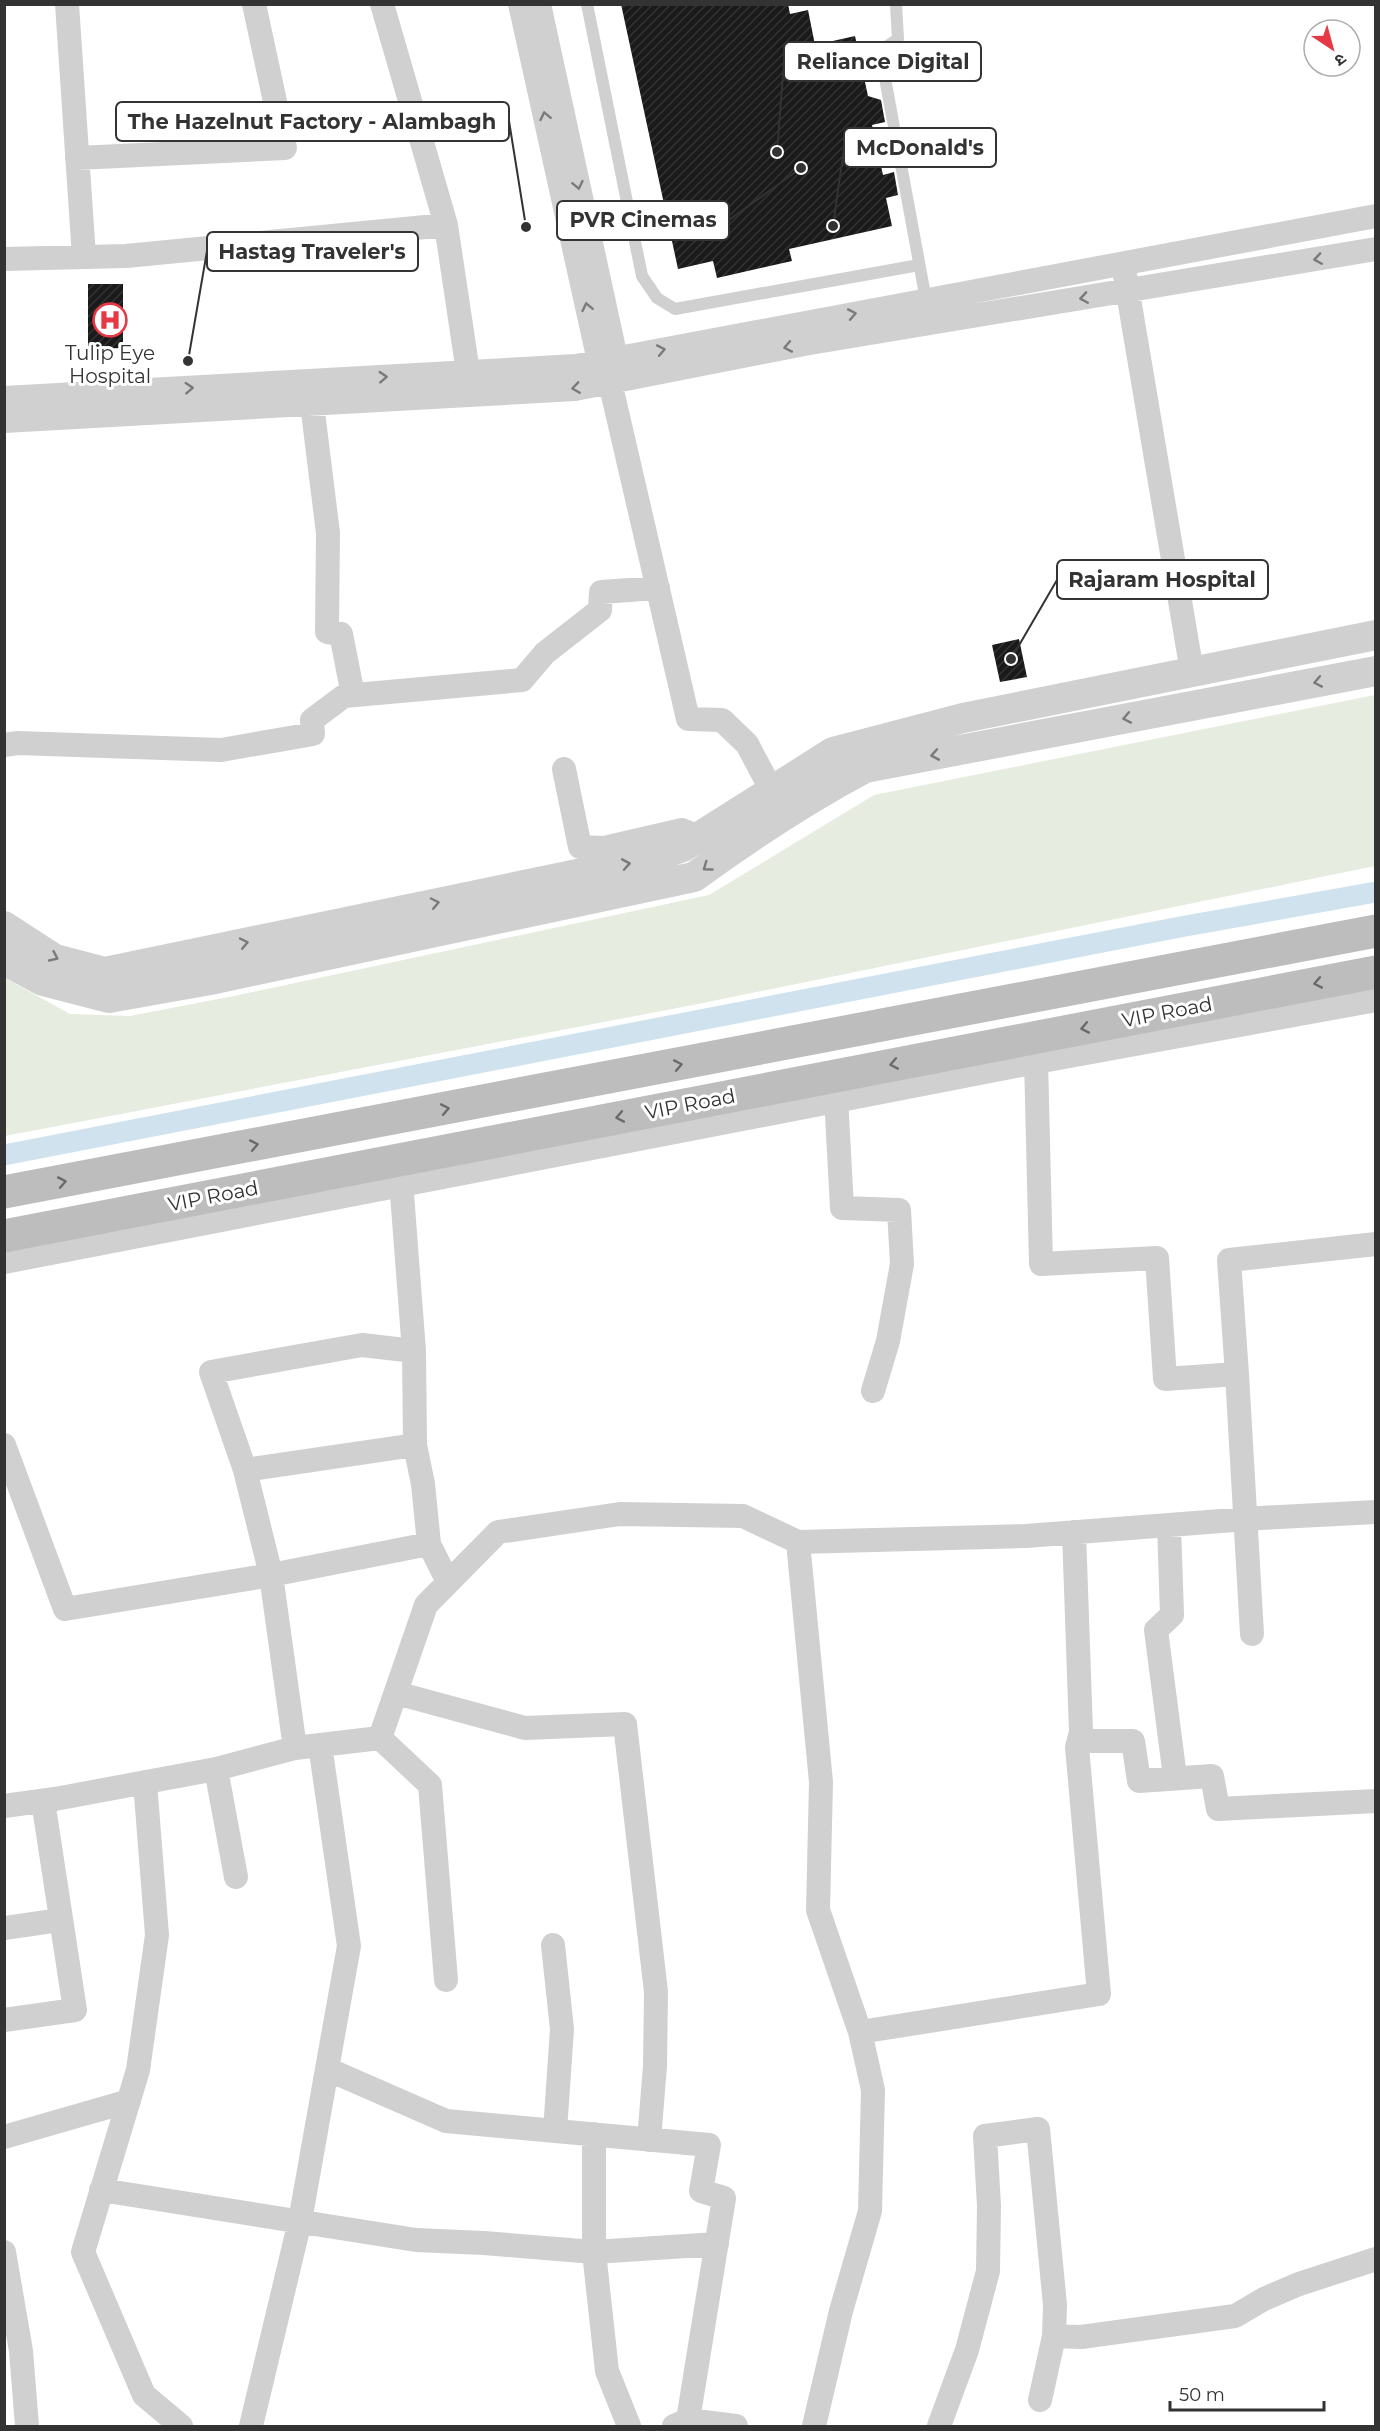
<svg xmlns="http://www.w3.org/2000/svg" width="1380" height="2431" font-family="Montserrat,'Noto Sans Devanagari',sans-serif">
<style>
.park{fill:#e6ecdf}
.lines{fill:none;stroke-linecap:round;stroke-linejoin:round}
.canal{stroke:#cfe2ee;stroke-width:21}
.building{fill:url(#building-hatch)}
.service{stroke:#d0d0d0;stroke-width:12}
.minor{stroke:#d0d0d0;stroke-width:24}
.tertiary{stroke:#d0d0d0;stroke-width:30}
.secondary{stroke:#bdbdbd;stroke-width:33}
.oneway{stroke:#7a7a7a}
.oneway2{stroke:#6a6a6a}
.labels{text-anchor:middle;stroke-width:6;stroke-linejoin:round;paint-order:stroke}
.poi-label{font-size:20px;fill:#333;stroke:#fff}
.street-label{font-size:20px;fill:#333;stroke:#fff}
.leader{fill:none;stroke:#333;stroke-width:2}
.callout-dot{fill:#333;stroke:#fff;stroke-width:2}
.callout{fill:#fff;stroke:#333;stroke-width:2}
.callout-label{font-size:21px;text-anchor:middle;font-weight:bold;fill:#333}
</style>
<defs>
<pattern id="building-hatch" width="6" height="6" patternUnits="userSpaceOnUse" patternTransform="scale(1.5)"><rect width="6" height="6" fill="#1a1a1a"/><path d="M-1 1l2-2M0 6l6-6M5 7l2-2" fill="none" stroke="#333"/></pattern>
</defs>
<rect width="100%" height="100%" fill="#fff"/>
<path class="park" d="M 1375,695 L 1375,866 L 693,1005 L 5,1136 L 5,978 L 70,1014 L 130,1016 L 234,996 L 709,895 L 874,795 Z"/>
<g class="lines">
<path class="canal" d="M 4,1155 L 1180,927 L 1376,892"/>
</g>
<path class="building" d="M 621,4 L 788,4 L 790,14 L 808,10 L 815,45 L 855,36 L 868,96 L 881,100 L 885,122 L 872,125 L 883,175 L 894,172 L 898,195 L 886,198 L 892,226 L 789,249 L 792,261 L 717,278 L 713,261 L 678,269 Z
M 88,284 L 123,284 L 123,348 L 88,349 Z
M 1019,639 L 1027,677 L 1000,682 L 992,645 Z"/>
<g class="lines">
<path class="service" d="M 587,4 L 642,276 L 657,298 L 675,309 L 919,265
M 896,4 L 898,39 L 880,51 L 926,300"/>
<path class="minor" d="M 67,4 L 84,257
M 382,4 L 446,225 L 468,372
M 520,4 L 599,361 L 610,382 L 688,719 L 722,720 L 747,744 L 772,791
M 539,4 L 616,358 L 612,374
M 77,158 L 285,148 L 254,4
M 4,259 L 126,256 L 446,225
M 1125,275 L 1192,672
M 4,398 L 576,366 L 1376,216
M 312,404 L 328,533 L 327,632 L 341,634 L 353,695
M 4,421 L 575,389 L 804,344 L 1376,249
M 4,745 L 18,743 L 221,750 L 313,734 L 312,720 L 344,696 L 522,680 L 545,653 L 600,610 L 601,592 L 658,588
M 564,769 L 580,847 L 604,848 L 682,830 L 699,837
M 1036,1059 L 1041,1264 L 1157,1258 L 1165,1379 L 1237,1374 L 1252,1634
M 836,1097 L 842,1208 L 899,1210 L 902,1264 L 888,1341 L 873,1391
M 401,1181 L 414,1351 L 415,1445
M 1237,1374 L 1229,1260 L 1376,1244
M 4,1445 L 65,1609 L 271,1575 L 295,1748
M 245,1470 L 211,1372 L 362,1345 L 414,1351
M 1169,1525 L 1172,1615 L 1156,1630 L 1175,1777
M 429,1544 L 423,1484 L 415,1445 L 245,1470 L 271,1575 L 429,1544 L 448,1582
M 396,1693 L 525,1728 L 625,1724 L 656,1992 L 655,2066 L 649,2140
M 380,1738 L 430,1785 L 446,1980
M 1079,1741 L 1133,1741 L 1139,1781 L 1212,1776 L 1218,1809 L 1376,1801
M 320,1745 L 349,1946 L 327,2069 L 446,2121 L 709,2145 L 701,2191 L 724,2198 L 688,2420
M 216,1769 L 236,1877
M 145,1782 L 157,1935 L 138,2070 L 83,2252 L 144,2395 L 181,2426
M 4,1806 L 55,1799 L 216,1769 L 295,1748 L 380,1738 L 426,1605 L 498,1532 L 620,1514 L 743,1516 L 798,1542
M 4,1928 L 59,1920
M 553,1945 L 562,2029 L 555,2131
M 4,2020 L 75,2010 L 43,1801
M 860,2032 L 1099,1994 L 1077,1747 L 1081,1732 L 1074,1532
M 594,2134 L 594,2252 L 717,2244
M 4,2137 L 129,2101
M 101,2190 L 416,2240 L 484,2243 L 594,2252 L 607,2371 L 629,2426
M 4,2252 L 21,2351 L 27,2426
M 1054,2336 L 1081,2337 L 1235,2316 L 1264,2299 L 1299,2284 L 1376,2259
M 251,2426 L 300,2221 L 327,2069
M 674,2426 L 688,2420 L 736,2426
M 814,2426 L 841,2311 L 870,2211 L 873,2090 L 860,2032 L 818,1910 L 821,1782 L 798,1542 L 1026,1536 L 1260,1518 L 1376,1512
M 939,2426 L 967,2350 L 988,2271 L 989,2206 L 985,2136 L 1038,2129 L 1055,2305 L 1054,2336 L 1040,2400"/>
<path class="tertiary" d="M 4,926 L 55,959 L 105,972 L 650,859 L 683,847 L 833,752 L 963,718 L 1376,635
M 4,960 L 43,981 L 109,998 L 210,980 L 694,877 C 749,837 805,800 865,768 L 1376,671
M 4,1259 L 1036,1059 L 1376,997"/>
<path class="secondary" d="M 4,1192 L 1376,931
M 4,1236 L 1376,972"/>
</g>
<defs><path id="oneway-chevron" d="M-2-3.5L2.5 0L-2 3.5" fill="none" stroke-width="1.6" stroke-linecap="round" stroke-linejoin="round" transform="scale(1.5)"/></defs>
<g class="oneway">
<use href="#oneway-chevron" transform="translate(545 116) rotate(-102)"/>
<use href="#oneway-chevron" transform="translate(578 185) rotate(78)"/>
<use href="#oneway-chevron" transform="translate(1318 259) rotate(171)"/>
<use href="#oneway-chevron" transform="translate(1084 298) rotate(171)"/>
<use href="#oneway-chevron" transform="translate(587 307) rotate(-102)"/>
<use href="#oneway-chevron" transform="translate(852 314) rotate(-11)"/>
<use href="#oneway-chevron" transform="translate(788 347) rotate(169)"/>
<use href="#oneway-chevron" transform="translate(661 350) rotate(-11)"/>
<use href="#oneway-chevron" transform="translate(383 377) rotate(-3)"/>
<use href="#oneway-chevron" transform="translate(189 388) rotate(-3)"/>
<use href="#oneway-chevron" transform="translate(576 388) rotate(172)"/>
<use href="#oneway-chevron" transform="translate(1318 682) rotate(169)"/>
<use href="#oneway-chevron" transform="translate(1127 718) rotate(169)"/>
<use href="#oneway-chevron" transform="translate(935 755) rotate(170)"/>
<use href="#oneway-chevron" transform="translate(626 864) rotate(-10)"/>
<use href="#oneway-chevron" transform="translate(707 867) rotate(144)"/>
<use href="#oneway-chevron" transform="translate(435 903) rotate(-12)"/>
<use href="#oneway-chevron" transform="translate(244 943) rotate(-12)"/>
<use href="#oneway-chevron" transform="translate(54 957) rotate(25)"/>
</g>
<g class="oneway2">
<use href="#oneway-chevron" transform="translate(1318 983) rotate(169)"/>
<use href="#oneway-chevron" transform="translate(1085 1028) rotate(169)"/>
<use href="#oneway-chevron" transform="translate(894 1064) rotate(169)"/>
<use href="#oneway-chevron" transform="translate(678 1065) rotate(-11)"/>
<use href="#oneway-chevron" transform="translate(445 1109) rotate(-11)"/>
<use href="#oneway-chevron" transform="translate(620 1117) rotate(169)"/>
<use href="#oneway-chevron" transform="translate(254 1145) rotate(-11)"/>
<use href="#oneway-chevron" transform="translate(62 1182) rotate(-11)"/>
</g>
<defs>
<symbol id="hospital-ring" viewBox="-11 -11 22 22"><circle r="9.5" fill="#fff" stroke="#e63946" stroke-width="1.5"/><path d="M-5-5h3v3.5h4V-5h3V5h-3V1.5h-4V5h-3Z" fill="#e63946"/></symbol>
</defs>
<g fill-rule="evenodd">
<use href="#hospital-ring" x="91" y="301" width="38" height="38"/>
</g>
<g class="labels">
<g class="poi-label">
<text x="110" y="360">Tulip Eye<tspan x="110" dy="23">Hospital</tspan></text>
</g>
<g class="street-label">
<text transform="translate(1167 1012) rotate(-11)" y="7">VIP Road</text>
<text transform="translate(690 1104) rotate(-11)" y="7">VIP Road</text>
<text transform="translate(213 1196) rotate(-11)" y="7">VIP Road</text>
</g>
</g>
<path class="leader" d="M777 152L784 62M526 227L509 121M833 226L844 148M801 168L729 220M188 361L207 251M1011 659L1057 580"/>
<g class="callout-dot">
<circle cx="777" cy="152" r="6"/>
<circle cx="526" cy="227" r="6"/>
<circle cx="833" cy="226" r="6"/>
<circle cx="801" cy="168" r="6"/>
<circle cx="188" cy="361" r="6"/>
<circle cx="1011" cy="659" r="6"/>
</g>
<g class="callout">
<rect x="784" y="42" width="197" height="39" rx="6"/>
<rect x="116" y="102" width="393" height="39" rx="6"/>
<rect x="844" y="128" width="152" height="39" rx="6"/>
<rect x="557" y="201" width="172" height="39" rx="6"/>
<rect x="207" y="232" width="211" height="39" rx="6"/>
<rect x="1057" y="560" width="211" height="39" rx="6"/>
</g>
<g class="callout-label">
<text x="883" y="69">Reliance Digital</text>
<text x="312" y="129">The Hazelnut Factory - Alambagh</text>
<text x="920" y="155">McDonald's</text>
<text x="643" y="227">PVR Cinemas</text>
<text x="312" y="259">Hastag Traveler's</text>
<text x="1162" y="587">Rajaram Hospital</text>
</g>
<rect width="1380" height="2431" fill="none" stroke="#333333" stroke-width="12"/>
<g transform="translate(1332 48) rotate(144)"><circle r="28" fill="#ffffff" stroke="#adadad" stroke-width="1.5"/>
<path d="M0-4.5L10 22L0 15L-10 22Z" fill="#e63946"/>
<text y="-9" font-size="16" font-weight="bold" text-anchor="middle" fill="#333333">उ</text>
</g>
<path d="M1170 2401v9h154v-9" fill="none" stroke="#333333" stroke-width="3"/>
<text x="1179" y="2401" font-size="18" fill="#333333" stroke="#ffffff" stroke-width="4.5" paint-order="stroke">50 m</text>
</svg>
